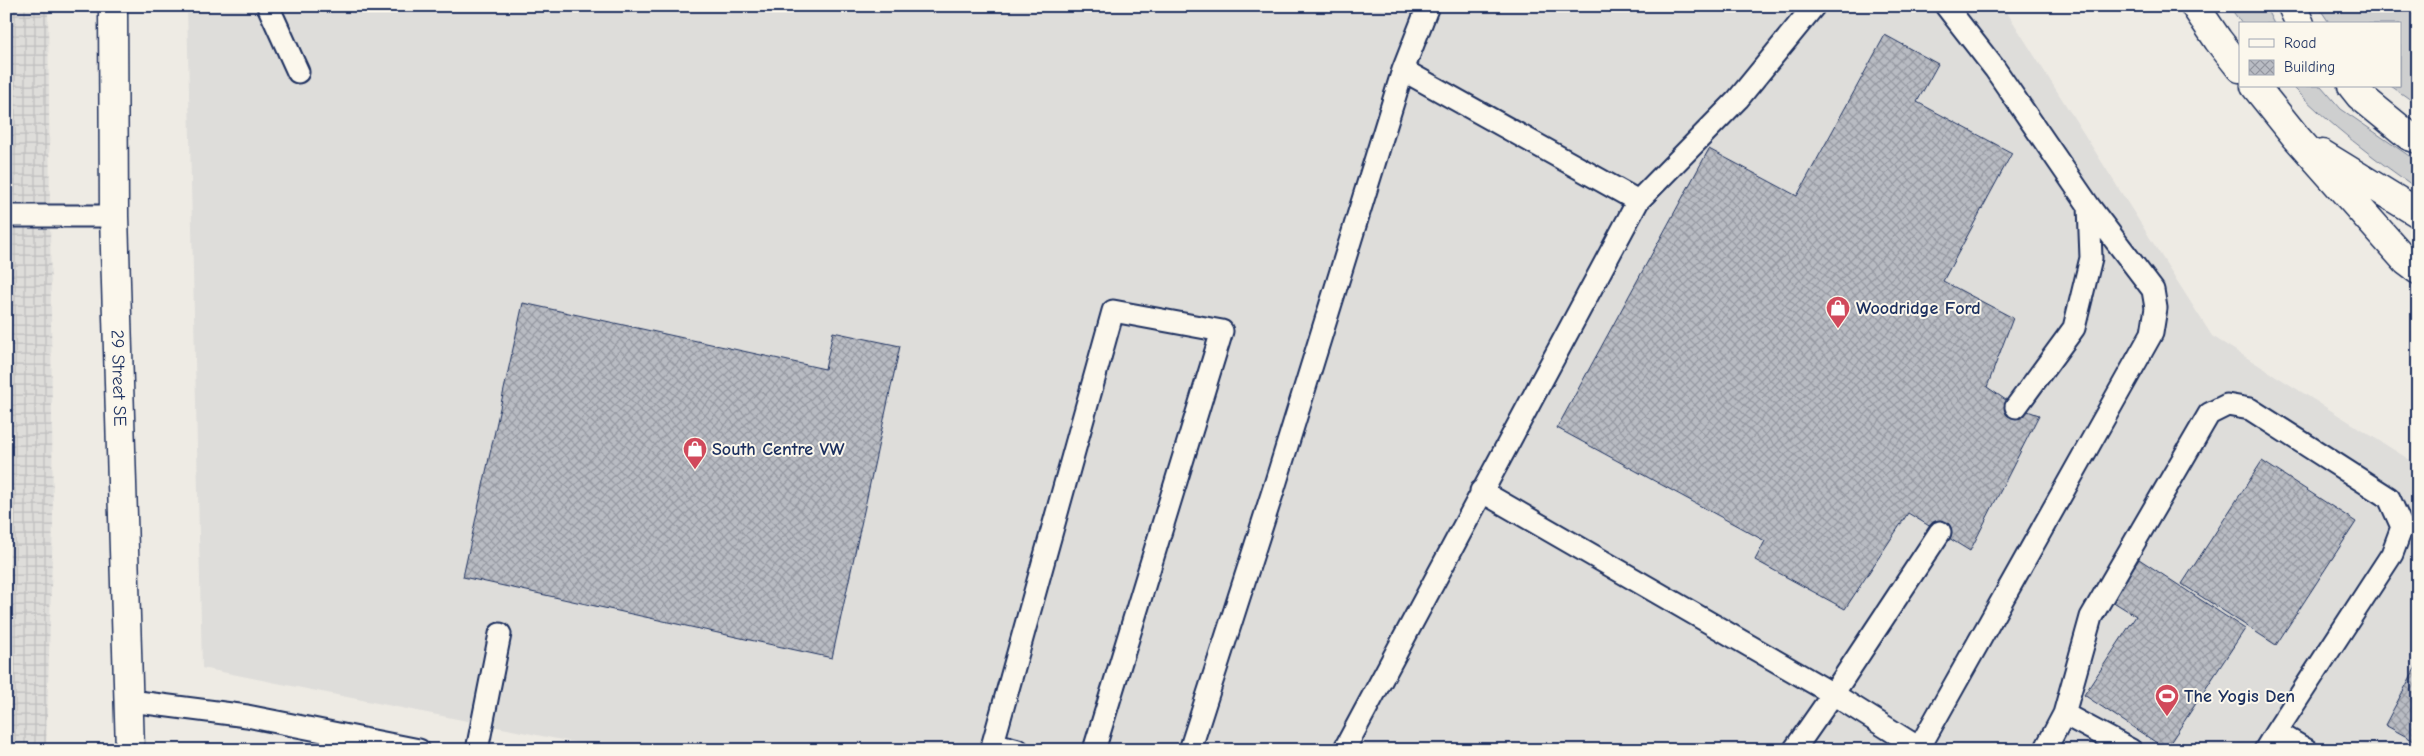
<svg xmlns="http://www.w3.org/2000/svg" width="2424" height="756" font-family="'Comic Neue',sans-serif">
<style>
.built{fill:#deddda}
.industrial{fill:url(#industrial-grid)}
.grass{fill:#cecfcf;stroke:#747f96}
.building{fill:url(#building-cross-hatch);stroke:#1b2f5e}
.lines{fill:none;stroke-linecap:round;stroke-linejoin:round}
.service-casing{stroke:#1b2f5e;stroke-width:25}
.minor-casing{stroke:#1b2f5e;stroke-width:31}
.motorway-casing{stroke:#1b2f5e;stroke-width:31}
.service{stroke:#fbf7ec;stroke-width:21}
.minor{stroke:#fbf7ec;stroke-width:28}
.motorway{stroke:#fbf7ec;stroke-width:28}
.labels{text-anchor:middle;stroke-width:4;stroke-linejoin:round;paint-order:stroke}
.poi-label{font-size:18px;font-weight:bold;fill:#1b2f5e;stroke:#fbf7ec;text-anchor:start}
.street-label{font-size:18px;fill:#1b2f5e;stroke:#fbf7ec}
</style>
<defs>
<pattern id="industrial-grid" width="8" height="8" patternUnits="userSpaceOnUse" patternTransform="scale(1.25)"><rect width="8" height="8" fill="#deddda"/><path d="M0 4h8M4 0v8" fill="none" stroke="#bebebe"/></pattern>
<pattern id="building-cross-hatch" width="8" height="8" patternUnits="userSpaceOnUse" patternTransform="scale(1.25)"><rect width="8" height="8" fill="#b9bcc3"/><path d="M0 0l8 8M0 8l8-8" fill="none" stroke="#9699a2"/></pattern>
</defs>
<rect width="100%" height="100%" fill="#eeebe4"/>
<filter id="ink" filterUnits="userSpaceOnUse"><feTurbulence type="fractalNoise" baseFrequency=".02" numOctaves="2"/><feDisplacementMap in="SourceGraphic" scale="10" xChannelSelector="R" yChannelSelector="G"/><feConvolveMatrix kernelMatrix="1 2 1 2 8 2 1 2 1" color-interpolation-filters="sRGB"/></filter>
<g filter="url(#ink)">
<path class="built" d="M 187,6 L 2003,6 L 2212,336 L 2418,465 L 2418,750 L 612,750 L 202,668 Z"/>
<path class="industrial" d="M 6,6 L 48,6 L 53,523 L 46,750 L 6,750 Z"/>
<path class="grass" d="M 2229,6 L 2265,6 L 2274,24 L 2242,24 Z
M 2318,6 L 2418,6 L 2418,105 L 2391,86 L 2400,86 L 2400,24 L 2330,24 Z
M 2292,86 L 2321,86 L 2341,109 L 2418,162 L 2418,189 C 2373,158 2330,125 2292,86 Z"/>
<path class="building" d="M 1885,35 L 1938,64 L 1917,102 L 2012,153 L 1943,281 L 2013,318 L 1987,387 L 2016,407 L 2039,415 L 1970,551 L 1908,513 L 1845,609 L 1755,560 L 1765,541 L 1557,428 L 1709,149 L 1797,196 Z
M 523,303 L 825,369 L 833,332 L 900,346 L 832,658 L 463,577 Z
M 2262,461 L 2356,522 L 2276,645 L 2182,584 Z
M 2139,559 L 2245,629 L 2166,749 L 2084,695 L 2136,616 L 2112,601 Z
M 2418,663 L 2418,743 L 2385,725 Z"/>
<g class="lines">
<defs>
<path id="service" d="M 268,6 L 298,72
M 1946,6 L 1995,69 L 2089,206 L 2091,258 L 2074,328 L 2016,407
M 1403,70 L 1638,201
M 6,216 L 114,216
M 1481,491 L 1833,694 L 1919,748
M 130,701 L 247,716 L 419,750
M 2064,714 L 2131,750
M 477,750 L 500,634
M 1018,750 L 993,743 L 1113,311 L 1222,331 L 1094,750
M 1190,750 L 1274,488 L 1403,70 L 1428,6
M 1344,750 L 1638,201 L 1738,99 L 1814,6
M 1794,750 L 1833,694 L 1940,532
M 1918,750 L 2152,333 L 2156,308 L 2153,290 L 2089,206
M 2045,750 L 2064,714 L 2091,617 L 2209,414 L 2227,405 L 2250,409 L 2389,498 L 2402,527 L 2392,554 L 2276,732 L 2307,750
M 2265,750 L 2276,732"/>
<g id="minor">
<path id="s1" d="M 113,6 L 114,216 L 130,750"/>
</g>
<path id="motorway" d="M 2195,6 L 2218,40 L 2240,68
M 2292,6 L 2300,24
M 2255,86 L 2296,137 L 2406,261 L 2418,270
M 2352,86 L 2360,96 L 2409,136 L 2418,139
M 2322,154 L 2418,213"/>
</defs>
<use href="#service" class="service-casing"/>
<use href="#minor" class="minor-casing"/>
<use href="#motorway" class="motorway-casing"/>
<use href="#service" class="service"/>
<use href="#minor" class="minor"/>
<use href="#motorway" class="motorway"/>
</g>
</g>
<defs>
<symbol id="shop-pin" viewBox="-11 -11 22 30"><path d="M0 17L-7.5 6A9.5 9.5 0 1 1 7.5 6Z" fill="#d1495b" stroke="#fbf7ec"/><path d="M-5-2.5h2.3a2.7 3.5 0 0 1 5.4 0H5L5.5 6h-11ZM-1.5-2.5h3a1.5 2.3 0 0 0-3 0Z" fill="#fff"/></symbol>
<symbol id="stadium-pin" viewBox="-11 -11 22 30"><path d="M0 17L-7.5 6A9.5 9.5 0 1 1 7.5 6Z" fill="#d1495b" stroke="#fbf7ec"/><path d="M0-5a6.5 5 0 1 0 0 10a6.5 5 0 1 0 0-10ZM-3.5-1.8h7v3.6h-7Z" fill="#fff"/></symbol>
</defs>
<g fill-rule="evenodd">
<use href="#shop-pin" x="1824" y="294" width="28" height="38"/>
<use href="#shop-pin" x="681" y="435" width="28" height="38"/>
<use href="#stadium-pin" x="2153" y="682" width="28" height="38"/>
</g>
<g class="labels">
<g class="poi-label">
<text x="1856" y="314">Woodridge Ford</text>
<text x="712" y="455">South Centre VW</text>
<text x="2184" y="702">The Yogis Den</text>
</g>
<g class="street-label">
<text dy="6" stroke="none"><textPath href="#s1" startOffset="372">29 Street SE</textPath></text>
</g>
</g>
<rect width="2424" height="756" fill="none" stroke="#fbf7ec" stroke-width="25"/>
<rect x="12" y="12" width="2399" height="731" fill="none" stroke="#1b2f5e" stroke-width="2" filter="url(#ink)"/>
<rect x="2239" y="22" width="162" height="65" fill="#fbf7ec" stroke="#a1a7b3"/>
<rect x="2249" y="39" width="25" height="8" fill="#fbf7ec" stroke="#a1a7b3"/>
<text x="2284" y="48" font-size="15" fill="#1b2f5e">Road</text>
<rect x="2249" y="60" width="25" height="15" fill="url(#building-cross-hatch)" stroke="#a1a7b3"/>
<text x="2284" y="72" font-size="15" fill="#1b2f5e">Building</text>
</svg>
